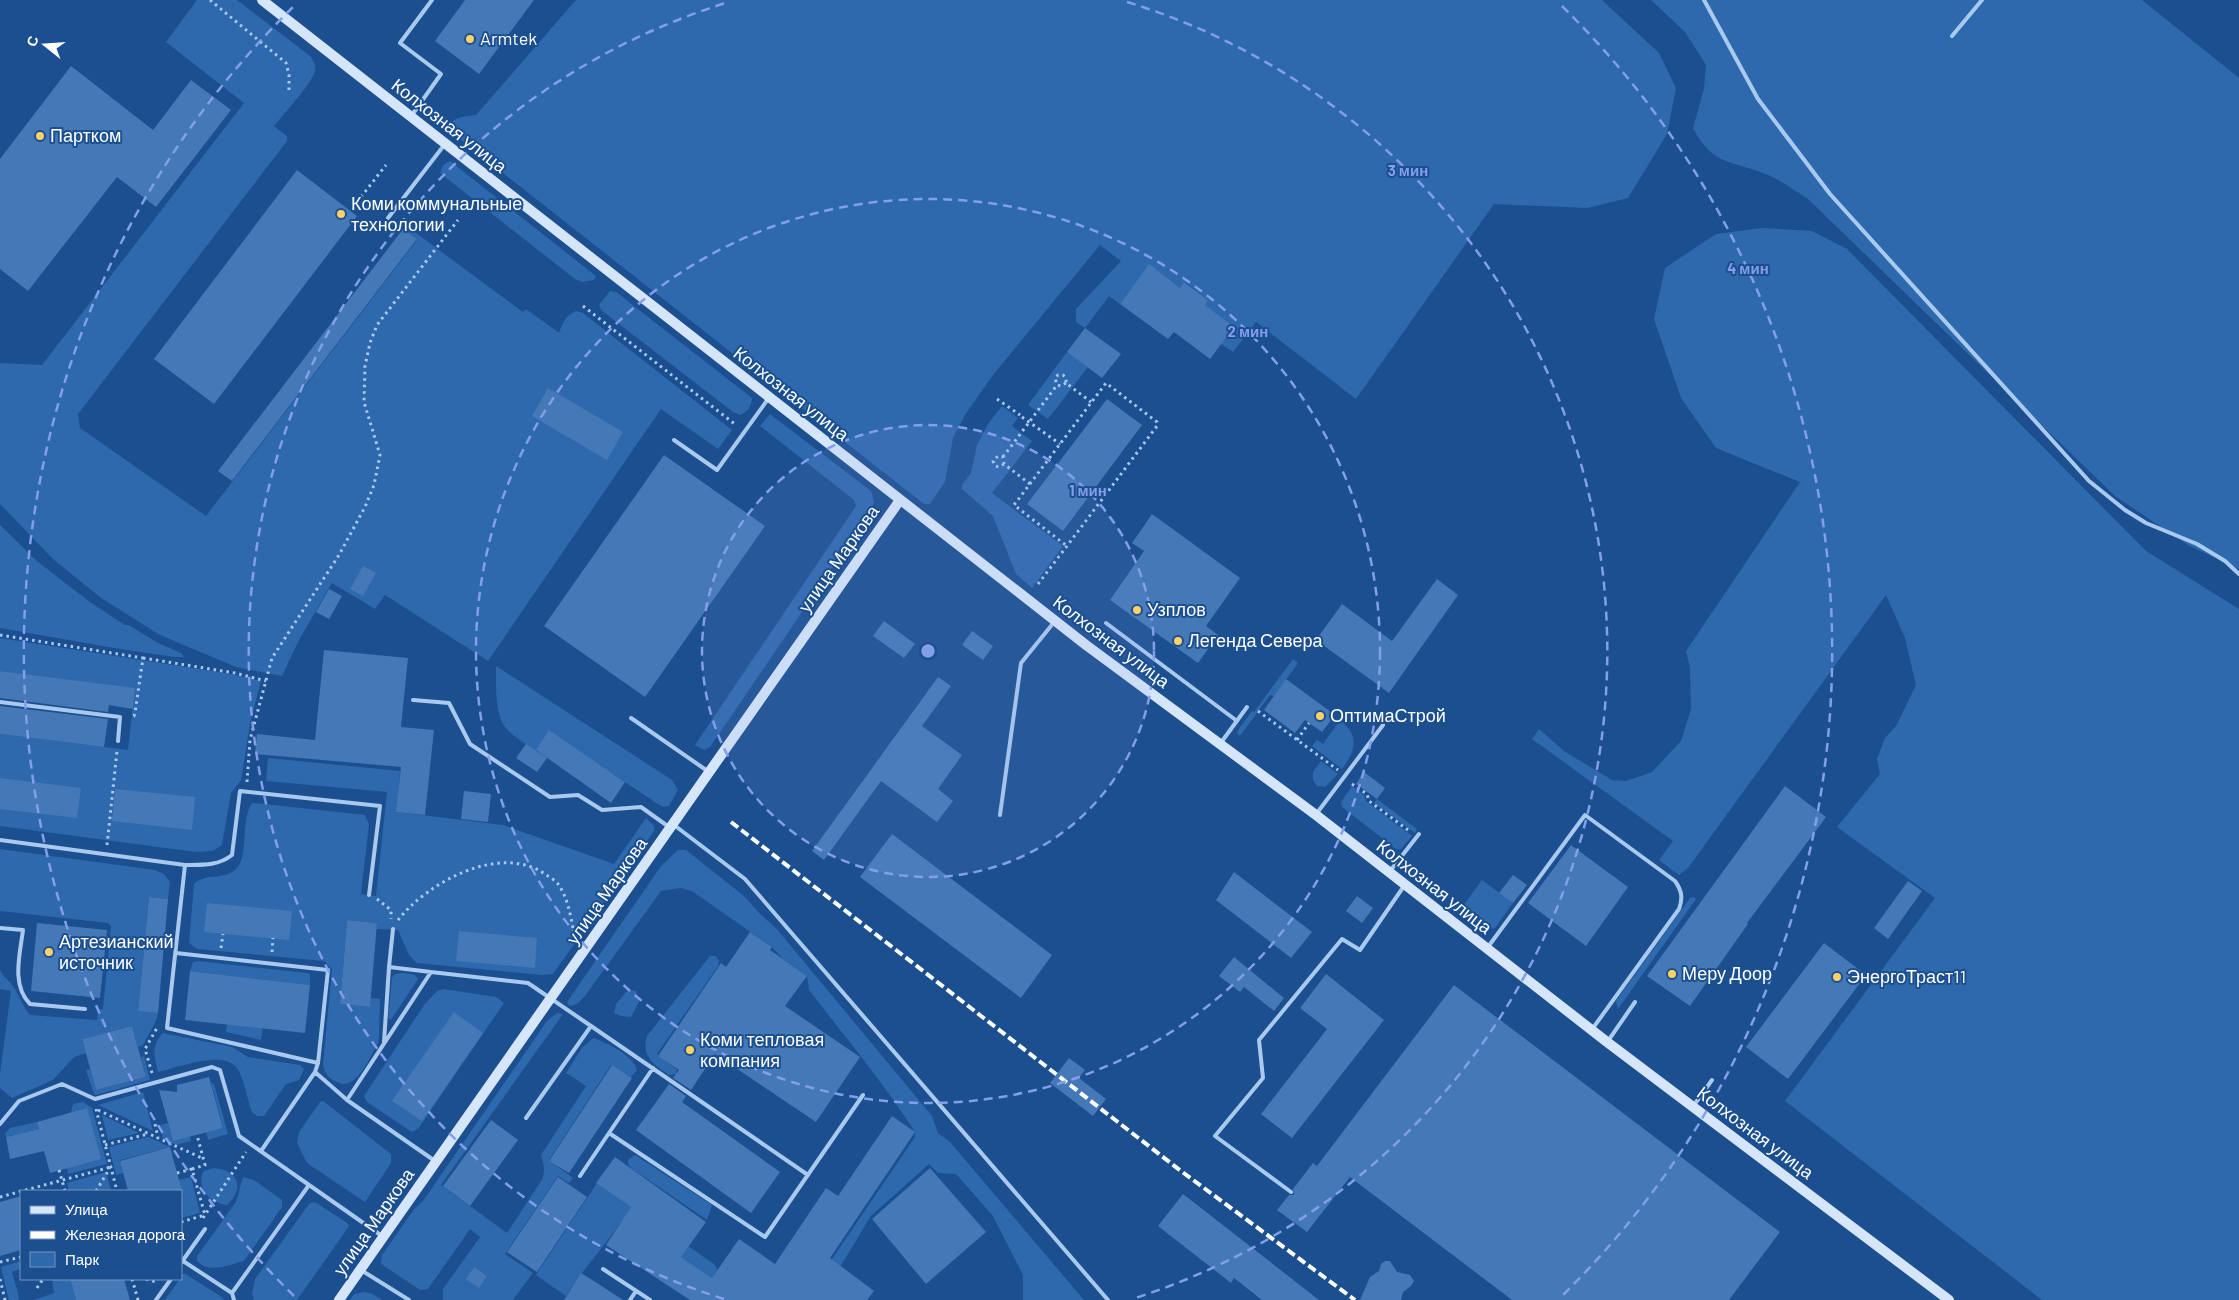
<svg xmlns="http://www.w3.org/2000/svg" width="2239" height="1300" font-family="Barlow,sans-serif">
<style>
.green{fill:#2e69ad}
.building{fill:#4478b7}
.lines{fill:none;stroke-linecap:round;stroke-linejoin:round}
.path{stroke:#a9c9ee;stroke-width:3;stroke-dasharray:2.5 4;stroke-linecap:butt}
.lane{stroke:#a9c9ee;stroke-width:4}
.secondary{stroke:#d6e6fa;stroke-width:10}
.rail{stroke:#fff;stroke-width:4;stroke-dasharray:9 4;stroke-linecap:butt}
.ring{fill:none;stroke:#839eea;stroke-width:2.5;stroke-dasharray:9 6}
.poi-dot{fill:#ffd166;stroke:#1b4f8f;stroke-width:2}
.labels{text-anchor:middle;stroke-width:4;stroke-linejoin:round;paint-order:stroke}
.poi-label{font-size:18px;fill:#fff;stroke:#1b4f8f;text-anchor:start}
.street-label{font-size:18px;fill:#fff;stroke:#1b4f8f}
.centre{fill:#839eea;stroke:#1b4f8f;stroke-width:2.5}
.ring-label{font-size:15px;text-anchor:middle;font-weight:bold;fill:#839eea;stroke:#1b4f8f;stroke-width:4;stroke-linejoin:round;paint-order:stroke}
</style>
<rect width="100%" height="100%" fill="#1b4f8f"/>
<path class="green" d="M 197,0 L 237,0 L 310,56 C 313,60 316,65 315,71 C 313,82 283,115 274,126 L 287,136 L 287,141 L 78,414 L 80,428 L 206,516 L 417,240 L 403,229 L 408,227 L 523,312 L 526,309 L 559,333 C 563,322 565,316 576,311 L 583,313 L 732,430 L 718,449 L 661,409 L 488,661 L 385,595 L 375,609 L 332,583 L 299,640 L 282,676 L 236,667 L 160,635 L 101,598 L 53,559 L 0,504 L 0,363 L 42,365 L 244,103 L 166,42 Z
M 576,0 L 1602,0 L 1659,53 L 1676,88 L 1667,134 L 1628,198 L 1587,208 L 1494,204 L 1356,399 L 1256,322 L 1233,352 L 1221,344 L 1205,305 L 1208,300 L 1185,282 L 1180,288 L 1149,265 L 1120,304 L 1109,296 L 1085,328 L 1076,322 L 1076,309 L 1121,261 L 1100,245 L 993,375 L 965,415 L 953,438 L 945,482 L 930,504 L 924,504 L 447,129 C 452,116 464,117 476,115 Z
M 1651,0 L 2142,0 L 2239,78 L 2239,569 L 2188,545 L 2115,496 L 1808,199 C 1795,191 1782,181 1768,175 C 1733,160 1713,167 1693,128 L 1704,89 L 1706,65 L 1685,32 Z
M 450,161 L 596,276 L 594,280 L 582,282 L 575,279 L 440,173 L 443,165 Z
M 1761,228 L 1812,231 L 1847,249 L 2146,551 L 2239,609 L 2239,1300 L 2042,1300 L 1785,1101 L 1935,898 L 1837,827 L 1880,774 L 1877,759 L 1885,738 L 1896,726 L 1916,685 L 1905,638 L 1886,595 L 1688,868 L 1679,875 L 1659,860 L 1673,841 L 1532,739 L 1539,729 L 1564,751 L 1612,780 L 1626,781 L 1652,772 L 1681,741 L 1691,709 L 1690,668 L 1686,651 L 1800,482 L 1716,448 L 1681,398 L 1654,319 L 1665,268 L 1716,234 Z
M 610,291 L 616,292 L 752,398 C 751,408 748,411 740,415 L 733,412 L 601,310 L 599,305 Z
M 1067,352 L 1088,367 L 1048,419 L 1028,405 Z
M 1002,406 L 1018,418 L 1012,426 L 1032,441 L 992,493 L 1063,546 L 1032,588 L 1016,574 L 993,516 L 962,489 L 962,485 L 971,473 L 977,445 L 988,424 Z
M 770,414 L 871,491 L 874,502 L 871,511 L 710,747 L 704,750 L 695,745 L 856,506 L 854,500 L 760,426 Z
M 0,525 L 38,562 L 90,602 L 125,625 L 129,625 L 156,642 L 181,653 L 184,657 L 174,657 L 114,648 L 0,628 Z
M 0,638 L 231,674 L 261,681 L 251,719 L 241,780 L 231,793 L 222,845 L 213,851 L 196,852 L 0,826 L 0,734 L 128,750 L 135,689 L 0,671 Z
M 1293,659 L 1298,663 L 1274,696 L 1270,695 L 1240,736 L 1237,733 L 1238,730 L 1252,711 L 1254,712 Z
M 496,666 L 672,780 L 678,790 L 669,806 L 663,807 L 656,803 L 550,731 L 536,751 C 525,743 508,734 502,722 C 495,708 496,682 496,666 Z
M 1340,720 C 1360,736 1356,750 1342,769 L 1312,746 L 1317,740 L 1323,744 Z
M 268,758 L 400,771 L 397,812 L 503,825 L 614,864 L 646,818 L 654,826 L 654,831 L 553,974 L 542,975 L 417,963 L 409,955 L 398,930 L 376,929 L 377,923 L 347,920 L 340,1004 L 369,1007 L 370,998 L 380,999 L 379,1038 L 378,1043 C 370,1056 357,1092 337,1082 C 328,1078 325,1074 323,1065 L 332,969 L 324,961 L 197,949 L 189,943 L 194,884 C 206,872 226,881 237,868 C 249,855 240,821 252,803 L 255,803 L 365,815 L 369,824 L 361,894 L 376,896 L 387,792 L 266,781 Z
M 1321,761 L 1338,774 L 1325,787 L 1317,786 L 1313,780 L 1313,772 Z
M 1352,786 L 1364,795 L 1366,801 L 1412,836 L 1401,849 L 1396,849 L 1342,807 L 1341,802 Z
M 1377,799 L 1417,829 L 1415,833 L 1374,803 Z
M 0,849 L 155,870 L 164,874 L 170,882 L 168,899 L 149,897 L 138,1011 L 158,1013 L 156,1021 L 143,1045 L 138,1047 L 132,1026 L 82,1039 L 86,1053 L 74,1057 L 53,1080 L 12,1098 L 0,1088 L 0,1074 L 11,991 L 0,989 L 0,970 C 3,977 9,980 13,986 C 20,996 22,1006 30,1015 L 97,1020 L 98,1009 L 103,1009 L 111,926 L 108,923 L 0,911 Z
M 678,850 L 686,850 L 744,896 L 761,915 L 776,928 L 932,1116 L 938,1133 L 950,1142 L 1084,1300 L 1023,1300 L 1023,1275 L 993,1216 L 956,1174 L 938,1173 L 929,1164 L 871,1216 L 840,1267 L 804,1300 L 915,1137 L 915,1132 C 883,1082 845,1037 809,990 L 807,976 L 783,959 L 772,947 L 692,891 L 680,888 L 661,891 L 585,996 L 578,1003 L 571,1006 L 568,1005 L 567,1002 L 661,866 Z
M 1482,880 L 1513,903 L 1495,928 L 1490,929 L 1462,907 Z
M 1694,897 L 1696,899 L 1618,1009 L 1616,1001 L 1690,898 Z
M 710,956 L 716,956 L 719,961 L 718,966 L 657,1054 L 677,1070 L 676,1074 L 669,1075 C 654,1064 641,1057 647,1036 Z
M 198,961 L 307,973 L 310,974 L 310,985 L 190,971 L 193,962 Z
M 404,973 L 415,975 L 418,979 L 391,1020 L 388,1018 L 392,978 L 394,974 Z
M 444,989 L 496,997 L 504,1003 L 418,1129 L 412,1132 L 367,1102 L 364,1096 L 424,1005 L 437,991 Z
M 628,990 L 636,991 L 639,1002 L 631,1017 L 621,1016 L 614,1013 L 616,1004 Z
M 557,1013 L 563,1014 L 441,1185 L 507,1233 L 543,1178 L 544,1167 L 541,1155 L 586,1086 L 566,1073 L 582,1048 L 593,1038 C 606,1042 634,1056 637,1070 L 631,1077 L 611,1065 L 549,1160 L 573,1178 L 569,1183 L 558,1176 L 505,1254 L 533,1273 L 513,1300 L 443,1300 L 443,1289 L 480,1237 L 470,1229 L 428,1289 L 420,1290 L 381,1264 L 382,1255 L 415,1208 L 423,1201 L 547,1021 Z
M 227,1024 L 263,1028 L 261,1040 L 226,1032 Z
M 163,1033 L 232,1047 L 248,1057 L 300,1065 L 304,1069 L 299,1080 L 286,1084 L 264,1116 L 257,1116 L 252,1112 C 248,1101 243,1076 237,1068 C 223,1049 176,1068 158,1072 C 154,1056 151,1046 163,1033 Z
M 144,1056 L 150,1080 L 96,1095 L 94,1094 L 86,1070 L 90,1069 L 96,1090 L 146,1077 L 141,1057 Z
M 211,1082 L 214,1084 L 228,1134 L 208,1140 L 206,1132 L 223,1127 Z
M 143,1092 L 153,1131 L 98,1105 Z
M 323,1101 L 391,1154 L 391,1163 L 365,1202 L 307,1163 L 297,1143 L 299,1132 L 320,1102 Z
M 83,1102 L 92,1108 L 107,1164 L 68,1174 L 67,1168 L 86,1108 L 71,1113 L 73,1104 Z
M 102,1115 L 139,1133 L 108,1140 Z
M 37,1122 L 39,1129 L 6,1137 L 5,1133 L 10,1128 Z
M 168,1123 L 173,1141 L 190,1136 L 191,1141 L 176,1145 L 163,1139 L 160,1125 Z
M 148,1137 L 170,1147 L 120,1160 L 123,1173 L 116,1175 L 109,1147 Z
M 635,1155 L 712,1205 L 707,1220 L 631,1168 L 628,1164 L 628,1160 Z
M 214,1168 C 239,1170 245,1189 227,1205 C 211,1203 198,1191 202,1174 L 204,1171 Z
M 106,1172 L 111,1191 L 69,1191 L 67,1183 Z
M 191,1177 L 200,1213 L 181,1218 L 181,1198 L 183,1197 L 178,1180 Z
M 243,1177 L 254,1180 L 282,1200 L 282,1207 L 244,1261 C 229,1265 209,1274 197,1261 L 197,1256 L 236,1202 Z
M 597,1183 L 714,1264 L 718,1270 L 712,1278 L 623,1219 C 605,1246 583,1269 566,1296 L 536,1275 Z
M 313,1202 L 317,1203 L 347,1223 L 349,1226 L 345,1232 L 297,1300 L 254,1300 L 252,1293 L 255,1279 L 309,1204 Z
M 21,1261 L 21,1269 L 12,1272 L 19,1297 L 18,1300 L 9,1300 L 1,1267 Z
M 184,1273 L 222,1297 L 224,1300 L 165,1300 Z
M 52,1279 L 70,1279 L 76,1300 L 34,1300 L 54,1293 Z
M 365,1292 L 373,1294 L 382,1300 L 350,1300 L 354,1294 Z"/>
<path class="building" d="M 465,0 L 534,0 L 479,74 L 435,41 Z
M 71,66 L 153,130 L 191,80 L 231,110 L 156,207 L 117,177 L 28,291 L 0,269 L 0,159 Z
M 297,170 L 357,216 L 214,404 L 154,359 Z
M 403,229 L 417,239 L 232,481 L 218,471 Z
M 1149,264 L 1180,288 L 1184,282 L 1208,300 L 1205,305 L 1234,327 L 1210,359 L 1174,332 L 1168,339 L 1120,304 Z
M 1085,328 L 1121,354 L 1102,378 L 1067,352 Z
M 548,388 L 623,432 L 607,460 L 532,416 Z
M 1107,399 L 1142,425 L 1063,531 L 1027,504 Z
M 664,455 L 765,526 L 645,697 L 544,626 Z
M 1152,514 L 1240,578 L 1206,626 L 1218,635 L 1198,663 L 1110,600 L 1144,551 L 1132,543 Z
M 363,566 L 376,573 L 363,596 L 350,589 Z
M 1437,579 L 1458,595 L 1389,693 L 1316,640 L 1342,604 L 1392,641 Z
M 329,589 L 342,596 L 329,619 L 316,612 Z
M 884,621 L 915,644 L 904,658 L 873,636 Z
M 972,631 L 993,646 L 983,660 L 962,645 Z
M 324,650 L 408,658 L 401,727 L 434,730 L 425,815 L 396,812 L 401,767 L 255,754 L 257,734 L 315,740 Z
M 0,671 L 135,688 L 133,709 L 109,705 L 108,712 L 0,698 Z
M 938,677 L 951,686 L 922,726 L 962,755 L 938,789 L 953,801 L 937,822 L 881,781 L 824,860 L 812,851 Z
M 1286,679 L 1335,715 L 1322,732 L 1305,720 L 1295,733 L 1264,710 Z
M 0,706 L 108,719 L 104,747 L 0,734 Z
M 549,730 L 625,782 L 611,803 L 536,750 Z
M 526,744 L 547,758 L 537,772 L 516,758 Z
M 1364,772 L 1385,788 L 1377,799 L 1356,784 Z
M 0,778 L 81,788 L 77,818 L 0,809 Z
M 1785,786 L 1826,817 L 1747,923 L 1748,924 L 1690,1006 L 1647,976 Z
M 115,789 L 195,797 L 192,830 L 112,821 Z
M 464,791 L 491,794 L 488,822 L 461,819 Z
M 892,834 L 1052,955 L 1021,998 L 860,877 Z
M 1571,845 L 1628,887 L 1586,946 L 1528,903 Z
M 1234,872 L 1312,932 L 1291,958 L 1216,900 Z
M 1513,875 L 1527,885 L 1513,903 L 1499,893 Z
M 1908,881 L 1922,891 L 1888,939 L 1874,928 Z
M 1357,896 L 1373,908 L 1362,923 L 1346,911 Z
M 149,897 L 168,899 L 158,1013 L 138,1011 Z
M 207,903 L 292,911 L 289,940 L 204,932 Z
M 347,920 L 377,923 L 370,1007 L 340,1004 Z
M 37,923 L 107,930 L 100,998 L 31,991 Z
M 459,931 L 537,938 L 535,968 L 456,961 Z
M 750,932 L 772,947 L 770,950 L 807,976 L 785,1006 L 860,1057 L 816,1122 L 715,1054 L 691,1090 L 673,1078 L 679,1070 L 658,1056 L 721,963 L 726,967 Z
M 1824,943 L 1866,975 L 1788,1079 L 1746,1047 Z
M 1234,957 L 1284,998 L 1274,1011 L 1244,987 L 1240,992 L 1219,976 Z
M 190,971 L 310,985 L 305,1033 L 185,1020 Z
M 1326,974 L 1384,1020 L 1292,1138 L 1261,1114 L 1327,1029 L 1300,1008 Z
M 1454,985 L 1780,1232 L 1729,1300 L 1512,1300 L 1350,1177 L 1307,1232 L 1277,1210 L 1289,1195 L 1294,1195 L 1293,1189 L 1313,1163 L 1317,1166 Z
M 454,1012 L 483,1033 L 422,1121 L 392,1101 Z
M 132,1026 L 146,1077 L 96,1090 L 82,1039 Z
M 1069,1058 L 1085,1070 L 1079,1078 L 1106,1099 L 1093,1116 L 1050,1083 Z
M 612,1065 L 632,1078 L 569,1173 L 549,1161 Z
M 209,1077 L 223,1128 L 173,1141 L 159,1090 L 177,1092 L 177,1085 Z
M 669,1084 L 686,1096 L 682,1102 L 780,1172 L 751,1213 L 636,1130 Z
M 87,1108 L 101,1159 L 50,1173 L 44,1151 L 10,1159 L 6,1137 L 39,1129 L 37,1122 Z
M 892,1116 L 915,1132 L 830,1258 L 874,1291 L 867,1300 L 690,1300 L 606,1245 L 631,1207 L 596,1183 L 615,1157 L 706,1222 L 681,1257 L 712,1278 L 739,1239 L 775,1264 L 826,1188 L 838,1196 Z
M 491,1120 L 518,1140 L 470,1206 L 443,1186 Z
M 170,1147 L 182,1191 L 128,1191 L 120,1161 Z
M 930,1168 L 986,1232 L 926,1284 L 872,1219 Z
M 558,1177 L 587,1197 L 537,1272 L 507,1252 Z
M 1183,1194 L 1319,1300 L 1262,1300 L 1234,1278 L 1231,1283 L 1158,1226 Z
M 21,1196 L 21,1250 L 0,1256 L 0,1202 Z
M 1385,1261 L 1390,1261 L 1397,1272 L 1410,1275 L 1414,1281 L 1411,1286 L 1403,1292 L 1401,1300 L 1360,1300 L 1370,1277 L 1379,1271 L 1381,1264 Z
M 474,1267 L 487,1276 L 479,1288 L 466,1279 Z
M 581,1273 L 597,1283 L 623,1300 L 564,1300 Z
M 70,1279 L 124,1279 L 130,1300 L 76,1300 Z"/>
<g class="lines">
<path class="path" d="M 210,0 L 286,63 L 289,75 L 289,94
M 361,197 L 386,165
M 583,306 L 736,425
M 1066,383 L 1061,386 L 1057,385 L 1055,378 L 1058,375 L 1063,375 L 1066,378 L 1066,383 L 1091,402
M 997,399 L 1020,415
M 1022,417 L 1060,444
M 1003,457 L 1057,385
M 1004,464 L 999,467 L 995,466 L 993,461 L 998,456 L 1003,457 L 1004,464 L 1030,484
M 1038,584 L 1067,546 L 1157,426 L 1157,422 L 1106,383 L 1014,505 L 1067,546
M 0,635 L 143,658 L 135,713 L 134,716 L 131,717
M 143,658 L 235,673 L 266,681
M 1258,711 L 1338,770
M 1297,740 L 1309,723
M 247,782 L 250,740 L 272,658 L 339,555 L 365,507 L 374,485 L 380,455 L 364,402 L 365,366 L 370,343 L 377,325 L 458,220
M 1352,784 L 1367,794 L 1369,801 L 1408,830
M 107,845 L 117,751
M 377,899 L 391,910 L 391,919
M 398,920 C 428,882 500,843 545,874 C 549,877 555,880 558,884 C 569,899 571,920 575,938
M 221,948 L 223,934
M 272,952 L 273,938
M 152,1073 L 145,1049 L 157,1028
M 96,1109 L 117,1191
M 98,1110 L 158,1138
M 155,1124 L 158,1138 L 204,1159
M 105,1145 L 148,1134
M 192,1169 L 205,1165 L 197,1135
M 59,1170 L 65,1191
M 177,1173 L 192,1169 L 205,1215
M 96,1191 L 110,1168
M 0,1197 L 111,1167
M 203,1218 L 246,1152
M 181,1222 L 205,1215
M 0,1262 L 21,1257
M 0,1279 L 5,1300
M 132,1279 L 138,1300
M 146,1279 L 156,1282
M 37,1288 L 43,1279"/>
<path class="lane" d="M 1704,0 L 1758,99 L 1830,194 L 2089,481 L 2125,510 L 2146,523 L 2197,544 L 2225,561 L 2239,574
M 1952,36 L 1982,0
M 412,115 L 441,74 L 400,43 L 432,0
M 388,218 L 445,144
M 674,440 L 717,470 L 768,399
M 1106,623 L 1237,721
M 413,700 L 449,703 L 470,744 L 550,797 L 578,795 L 602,810 L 641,807 L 669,827
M 0,702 L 120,717 L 118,741
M 631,718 L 709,772
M 1220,744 L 1247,707
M 1317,813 L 1383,725
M 1000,815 L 1021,663 L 1055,621
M 674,825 L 745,879 L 1108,1300
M 0,840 L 185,865 C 203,865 218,866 232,855 L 240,791 L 380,806 L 369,895
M 1390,871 L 1419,834
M 0,928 L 23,930 C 20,954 11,985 30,1004 L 85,1009
M 1488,947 L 1585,815 L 1675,881 C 1682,891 1683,898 1679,909 L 1593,1028
M 176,953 L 328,970 L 318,1063 L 167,1028 L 185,865
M 389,967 L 393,929
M 1608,1041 L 1635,1002
M 384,1042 L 389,967 L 431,972
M 318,1063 L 315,1072 L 347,1100 L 435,1161
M 347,1100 L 431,972 L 528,983 L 591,1026
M 1694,1105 L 1712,1080
M 526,1118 L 591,1026 L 808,1175
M 0,1124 L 19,1101 L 62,1084 L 95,1099 L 212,1067 L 220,1070 L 239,1136 L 382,1236
M 609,1133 L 653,1068
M 261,1151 L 315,1072
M 580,1176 L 609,1133 L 765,1237 L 863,1095
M 1291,1192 L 1215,1136 L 1263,1078 L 1259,1040 L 1342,939 L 1360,950 L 1404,886
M 183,1261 L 232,1293 L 234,1300
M 181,1263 L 205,1229
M 603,1269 L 650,1300
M 361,1270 L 409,1300
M 232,1293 L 309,1185
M 156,1300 L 171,1279
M 630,1300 L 636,1291"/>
<path class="secondary" d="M 262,0 L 1086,645 L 1316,815 L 1607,1042 L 1949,1300
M 339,1300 L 900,500"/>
<path class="rail" d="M 731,822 L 1181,1171 L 1355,1300"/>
</g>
<circle cx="928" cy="651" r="226" fill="#839eea" fill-opacity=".12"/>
<g class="ring">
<circle cx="928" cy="651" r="226"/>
<circle cx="928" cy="651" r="452"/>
<path d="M724 1299A679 679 0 0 1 729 2M1127 2A679 679 0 0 1 1132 1299"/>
<path d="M294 1296A905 905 0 0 1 294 6M1562 6A905 905 0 0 1 1562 1296"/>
</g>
<g class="poi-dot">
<circle cx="470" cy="39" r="5"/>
<circle cx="40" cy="136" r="5"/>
<circle cx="341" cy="214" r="5"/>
<circle cx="1137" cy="610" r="5"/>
<circle cx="1178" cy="641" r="5"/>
<circle cx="1320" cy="716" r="5"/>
<circle cx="49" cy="952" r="5"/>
<circle cx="1672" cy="974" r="5"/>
<circle cx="1837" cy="977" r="5"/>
<circle cx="690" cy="1050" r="5"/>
</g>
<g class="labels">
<g class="poi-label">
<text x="480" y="45">Armtek</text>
<text x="50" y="142">Партком</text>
<text x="351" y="210">Коми коммунальные<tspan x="351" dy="21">технологии</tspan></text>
<text x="1147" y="616">Узплов</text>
<text x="1188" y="647">Легенда Севера</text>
<text x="1330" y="722">ОптимаСтрой</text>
<text x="59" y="948">Артезианский<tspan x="59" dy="21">источник</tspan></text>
<text x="1682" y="980">Меру Доор</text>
<text x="1847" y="983">ЭнергоТраст11</text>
<text x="700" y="1046">Коми тепловая<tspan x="700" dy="21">компания</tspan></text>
</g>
<g class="street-label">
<text transform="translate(449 126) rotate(38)" y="6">Колхозная улица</text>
<text transform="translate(791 394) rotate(38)" y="6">Колхозная улица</text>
<text transform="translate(839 559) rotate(-55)" y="6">улица Маркова</text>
<text transform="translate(1111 642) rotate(37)" y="6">Колхозная улица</text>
<text transform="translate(1434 887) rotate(38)" y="6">Колхозная улица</text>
<text transform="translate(607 891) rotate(-55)" y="6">улица Маркова</text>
<text transform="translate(1755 1133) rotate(37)" y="6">Колхозная улица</text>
<text transform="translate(374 1222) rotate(-55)" y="6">улица Маркова</text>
</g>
</g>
<circle cx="928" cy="651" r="8" class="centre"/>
<g class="ring-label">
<text x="1408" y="176">3 мин</text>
<text x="1748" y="274">4 мин</text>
<text x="1248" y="337">2 мин</text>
<text x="1088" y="496">1 мин</text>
</g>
<rect x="20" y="1190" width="162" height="90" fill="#1b4f8f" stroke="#7695bc"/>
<rect x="30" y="1206" width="25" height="8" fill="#d6e6fa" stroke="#7695bc"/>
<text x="65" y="1215" font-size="15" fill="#ffffff">Улица</text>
<rect x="30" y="1231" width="25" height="8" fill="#ffffff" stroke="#7695bc"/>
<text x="65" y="1240" font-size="15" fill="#ffffff">Железная дорога</text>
<rect x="30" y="1252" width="25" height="15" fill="#2e69ad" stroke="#7695bc"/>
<text x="65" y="1265" font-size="15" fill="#ffffff">Парк</text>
<g transform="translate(45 45) rotate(287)" stroke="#1b4f8f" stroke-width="4" paint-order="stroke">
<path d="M0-4L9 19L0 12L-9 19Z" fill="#ffffff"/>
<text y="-8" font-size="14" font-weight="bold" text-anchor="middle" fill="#ffffff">С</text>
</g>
</svg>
